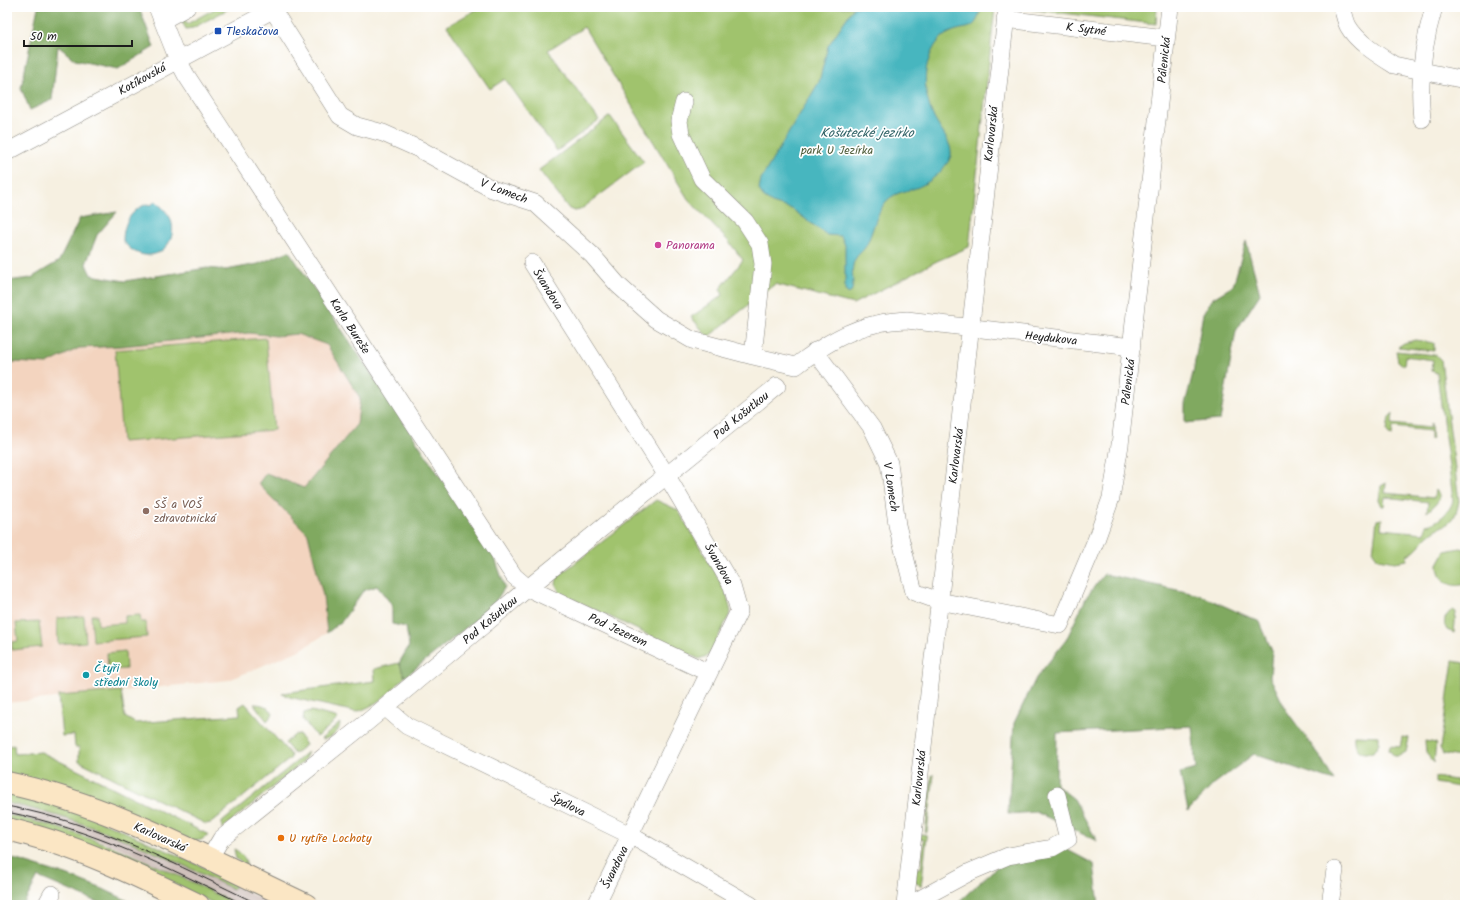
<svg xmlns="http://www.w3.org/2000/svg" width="1472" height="912" font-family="Kalam,sans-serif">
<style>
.built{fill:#f3d4bf}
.industrial{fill:#cfc0bb}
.green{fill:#a0c36d;stroke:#5e7044}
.forest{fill:#80a960;stroke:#4e623e}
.water{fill:#47b6bf;stroke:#32696e}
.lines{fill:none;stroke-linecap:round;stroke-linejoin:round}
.minor-casing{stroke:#89867e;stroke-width:18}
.secondary-casing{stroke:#89867e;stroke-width:24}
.minor{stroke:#fff;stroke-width:17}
.secondary{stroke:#fbe6c4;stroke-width:22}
.tram{stroke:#1c1c1c;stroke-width:1}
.transit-dot{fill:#1a4fb4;stroke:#fff;stroke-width:1.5}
.hotel-dot{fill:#d1479c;stroke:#fff;stroke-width:1.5}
.education-dot{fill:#8d6e63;stroke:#fff;stroke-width:1.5}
.culture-dot{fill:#0f9aa8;stroke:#fff;stroke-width:1.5}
.food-dot{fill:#e8710a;stroke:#fff;stroke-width:1.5}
.labels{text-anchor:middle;stroke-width:3.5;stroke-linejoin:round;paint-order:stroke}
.street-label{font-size:12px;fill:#1c1c1c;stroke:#fff}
.transit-label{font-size:12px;fill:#164399;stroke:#fff;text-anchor:start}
.park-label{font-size:12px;fill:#515f3c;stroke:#fff}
.hotel-label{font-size:12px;fill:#b23c85;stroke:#fff;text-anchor:start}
.education-label{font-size:12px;fill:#785e54;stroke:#fff;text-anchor:start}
.culture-label{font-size:12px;fill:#0d838f;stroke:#fff;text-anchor:start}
.food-label{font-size:12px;fill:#c56008;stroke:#fff;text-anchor:start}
.water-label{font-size:13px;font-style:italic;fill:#2f6165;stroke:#fff}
</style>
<rect width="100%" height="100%" fill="#fff"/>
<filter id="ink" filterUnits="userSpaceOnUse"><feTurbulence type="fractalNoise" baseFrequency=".025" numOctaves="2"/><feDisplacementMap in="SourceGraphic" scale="8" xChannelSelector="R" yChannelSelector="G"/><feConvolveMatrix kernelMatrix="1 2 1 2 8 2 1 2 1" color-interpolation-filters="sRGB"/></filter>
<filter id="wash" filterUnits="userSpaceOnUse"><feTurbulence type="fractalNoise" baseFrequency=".012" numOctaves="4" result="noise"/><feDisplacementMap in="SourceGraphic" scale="16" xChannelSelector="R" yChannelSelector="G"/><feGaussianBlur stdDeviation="0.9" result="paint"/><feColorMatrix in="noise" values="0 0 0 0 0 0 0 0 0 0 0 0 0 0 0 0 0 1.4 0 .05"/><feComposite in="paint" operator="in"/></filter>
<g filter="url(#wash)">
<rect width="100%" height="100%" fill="#f6f0e1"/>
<path class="built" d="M 249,333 L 276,336 L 297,334 L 328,345 L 360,398 L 357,424 L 304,488 L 266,473 L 258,484 L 308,534 L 323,596 L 327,633 L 302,649 L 229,680 L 7,703 L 7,365 L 14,362 L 47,364 L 79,348 L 122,346 Z"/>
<path class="industrial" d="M 7,803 L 65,817 L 127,839 L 233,889 L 235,886 L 274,905 L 230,905 L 226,903 L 228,899 L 125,850 L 82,834 L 40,822 L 7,815 Z"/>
<path class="green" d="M 216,7 L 232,7 L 193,28 L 186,29 L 179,17 L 184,18 L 187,24 L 216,8 Z
M 481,7 L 995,7 L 969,247 L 937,261 L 853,304 L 775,284 L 708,337 L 691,317 L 723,295 L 720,289 L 743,260 L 729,242 L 688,199 L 584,27 L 548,50 L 599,120 L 557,151 L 505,79 L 490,89 L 447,26 Z
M 1027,7 L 1157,7 L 1156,24 L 1027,9 Z
M 610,116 L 644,162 L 580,210 L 575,211 L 569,209 L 539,170 Z
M 266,338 L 274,430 L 122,442 L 115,350 Z
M 1415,340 L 1434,343 L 1434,351 L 1398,347 L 1404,343 Z
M 1396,351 L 1436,355 L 1441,360 L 1459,501 C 1454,530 1444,521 1429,535 C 1421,542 1417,551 1407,555 L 1407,560 L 1395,562 L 1378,559 L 1373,552 L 1377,520 L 1382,519 L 1381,529 L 1425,533 L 1426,525 C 1437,524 1451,511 1453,500 L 1437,373 L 1432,371 L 1433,360 L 1405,356 L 1404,366 L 1398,361 Z
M 1393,413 L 1392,424 L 1430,428 L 1431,423 L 1432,438 L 1430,440 L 1430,431 L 1393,427 L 1392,436 L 1389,435 L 1387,431 L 1389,417 Z
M 1386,483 L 1385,493 L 1434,498 L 1435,489 C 1445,498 1435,505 1427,512 L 1428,502 L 1385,497 L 1384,506 L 1382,506 L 1379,500 L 1381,486 Z
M 656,500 L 678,510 L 726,591 L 731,612 L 709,655 L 699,659 L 560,593 L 556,585 L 557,577 Z
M 1460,548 L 1465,549 L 1465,584 C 1450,589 1438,580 1438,564 L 1445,551 Z
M 1453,610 L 1456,612 L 1454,633 L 1447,630 C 1442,622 1445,614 1453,610 Z
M 91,615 L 97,615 L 98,625 L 125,623 L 125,616 L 140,615 L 141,622 L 146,622 L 147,637 L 93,641 Z
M 84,616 L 86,642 L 58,644 L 57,618 Z
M 39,622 L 42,647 L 12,650 L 12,642 L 18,641 L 16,623 Z
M 125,651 L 126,669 L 108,670 L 107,653 Z
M 1453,661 L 1465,663 L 1465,724 L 1460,757 L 1443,754 L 1440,748 Z
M 399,663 L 405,677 C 390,692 377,706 356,712 L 289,697 L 282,693 L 375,681 L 374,669 Z
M 121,691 L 125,717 L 135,723 L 240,715 L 239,707 L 245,703 L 291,755 L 291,758 L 211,823 L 206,824 L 79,761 L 79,747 L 75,747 L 74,735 L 62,736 L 58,696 Z
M 254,704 C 261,704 270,706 273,714 L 267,721 Z
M 311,711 L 335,717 L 338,719 L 317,737 L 303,720 L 304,713 Z
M 340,723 C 340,732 330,740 321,739 Z
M 296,734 L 300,735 L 306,745 L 294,754 L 285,743 Z
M 1355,735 L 1379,736 L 1379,743 L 1373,752 C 1359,756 1354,748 1355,735 Z
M 1402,737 L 1409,738 L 1406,752 L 1399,756 L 1394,756 L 1389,750 L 1390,746 L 1400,747 Z
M 1425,741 L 1436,743 L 1434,763 L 1426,753 Z
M 14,745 L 15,754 L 41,752 L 209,835 L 201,840 L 194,841 L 7,773 L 7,746 Z
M 308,752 L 303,762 L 222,829 L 222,822 Z
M 932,775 L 934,775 L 927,832 L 925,833 Z
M 1435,777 L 1456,780 L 1456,782 L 1465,783 L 1465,788 L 1435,783 Z
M 7,792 L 81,812 L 237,882 L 233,889 C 159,853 89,820 7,803 Z
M 7,815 C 87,831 155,864 228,900 L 225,905 L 217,905 L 170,882 L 7,820 Z
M 921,834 L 926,835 L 927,837 L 921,887 L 915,881 L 916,868 L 921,868 L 924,839 L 919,838 Z
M 234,849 C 240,852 247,858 246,866 L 236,859 Z"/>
<path class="forest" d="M 38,7 L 139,7 L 154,47 L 118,69 L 75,60 L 58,46 L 52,100 L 30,110 L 21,88 Z
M 117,212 L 97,235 L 86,264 L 91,275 L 125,281 L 207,268 L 226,270 L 258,264 L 289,251 L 495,558 L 505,587 L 492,607 L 405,677 L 399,663 L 409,646 L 406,627 L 392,624 L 392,605 L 377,586 L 363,591 L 342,621 L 327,633 L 323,596 L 308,534 L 258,484 L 266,473 L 304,488 L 357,424 L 360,398 L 327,345 L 297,334 L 276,336 L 249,333 L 122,346 L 79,348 L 47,364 L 14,362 L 7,365 L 7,281 L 31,278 L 59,261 L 80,218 Z
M 1246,241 L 1260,294 L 1236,331 L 1220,420 L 1185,423 L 1185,404 L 1193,373 L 1203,313 L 1213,298 L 1233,286 Z
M 1104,574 L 1200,595 L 1260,622 L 1272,651 L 1270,677 L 1286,710 L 1321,758 L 1334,781 L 1254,754 L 1214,784 L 1188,811 L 1180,773 L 1196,769 L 1192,726 L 1057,733 L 1056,785 L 1074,799 L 1097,841 L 1036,812 L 1008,814 L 1014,723 L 1036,678 L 1066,640 L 1087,596 Z
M 1062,847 L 1094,864 L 1099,905 L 955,905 L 999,865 Z
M 7,857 L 66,875 L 103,889 L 137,905 L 104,905 L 38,877 L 23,905 L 7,905 Z"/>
<path class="water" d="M 854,7 L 981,7 C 975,35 967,24 949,33 C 939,37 932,49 929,59 C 922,77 926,101 934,118 C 939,129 953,143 951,156 C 949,162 944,167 941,171 C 933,179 926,184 916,188 C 903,192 892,193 884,204 C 875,217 873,232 866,246 C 861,254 856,254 853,265 C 851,274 856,289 849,294 L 845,291 L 845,245 L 841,236 L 827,235 L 792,209 L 772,203 L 763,197 L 759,189 L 761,179 L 819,82 L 828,46 Z
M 156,201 C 161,207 169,213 171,220 C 178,241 160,260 140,254 C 133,252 127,246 123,241 C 123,223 131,210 147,204 L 151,205 Z"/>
</g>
<g filter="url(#ink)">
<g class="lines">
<defs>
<path id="minor" d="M 157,7 L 178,60 L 186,75 L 514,576 L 528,588 L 709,673
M 1342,7 C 1344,13 1345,20 1348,26 C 1357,42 1378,55 1394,65 L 1465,80
M 273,10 L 340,116 L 357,126 L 383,133 L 419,149 L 492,189 L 535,203 L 592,255 L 618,285 L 656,319 L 692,340 L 753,356
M 1005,19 L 1166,38
M 163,20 L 187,7
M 684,102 L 679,121 L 681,134 L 702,179 L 745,221 L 760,244 L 763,264 L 753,356 L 796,366 C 819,348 847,330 876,324 C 886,321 897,321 907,320 L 1132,347
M 1422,119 C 1418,81 1423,44 1434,7
M 7,152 L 278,7
M 532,263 L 667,476 L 732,586 L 739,611 L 596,905
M 815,351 L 872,428 L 889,463 L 897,525 L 914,592 L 939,601 L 1060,625 L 1096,540 L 1111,498 L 1120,445 L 1170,7
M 385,707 L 407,726 L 630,835 L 751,905
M 209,859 L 221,839 L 366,723 L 528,588 L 777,386
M 46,905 L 52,894
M 905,905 L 1007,7
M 909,905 L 970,872 L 1008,856 L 1052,848 L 1068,839 L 1057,795
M 1330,905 L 1335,870"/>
<path id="secondary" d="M 7,783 C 112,805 210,860 306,905
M 7,829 C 74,844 137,875 198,905"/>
</defs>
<use href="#minor" class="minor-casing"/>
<use href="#secondary" class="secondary-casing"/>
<use href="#minor" class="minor"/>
<use href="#secondary" class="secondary"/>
<path class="tram" d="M 7,806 C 101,824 175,864 260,905
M 7,812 C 92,829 167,867 245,905"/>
</g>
</g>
<rect class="transit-dot" x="214" y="27" width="8" height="8" rx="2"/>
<circle class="hotel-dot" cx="658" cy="245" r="4"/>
<circle class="education-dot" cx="146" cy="511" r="4"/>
<circle class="culture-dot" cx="86" cy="675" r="4"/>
<circle class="food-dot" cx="281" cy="838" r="4"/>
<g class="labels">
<g class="street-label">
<text transform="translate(1086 29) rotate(7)" y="4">K Sytné</text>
<text transform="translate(1164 60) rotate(-84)" y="4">Pálenická</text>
<text transform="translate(142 79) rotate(-29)" y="4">Kotíkovská</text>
<text transform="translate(991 134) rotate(-84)" y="4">Karlovarská</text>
<text transform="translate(504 191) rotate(21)" y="4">V Lomech</text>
<text transform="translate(548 289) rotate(58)" y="4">Švandova</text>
<text transform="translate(350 326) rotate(57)" y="4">Karla Bureše</text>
<text transform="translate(1051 338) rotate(6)" y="4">Heydukova</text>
<text transform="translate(1128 382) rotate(-83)" y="4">Pálenická</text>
<text transform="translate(741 415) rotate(-39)" y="4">Pod Košutkou</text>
<text transform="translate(956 456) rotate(-83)" y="4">Karlovarská</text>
<text transform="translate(891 487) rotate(81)" y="4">V Lomech</text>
<text transform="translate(719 564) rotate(60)" y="4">Švandova</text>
<text transform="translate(490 620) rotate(-40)" y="4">Pod Košutkou</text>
<text transform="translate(618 630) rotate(25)" y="4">Pod Jezerem</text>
<text transform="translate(919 778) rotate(-84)" y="4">Karlovarská</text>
<text transform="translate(568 805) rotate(26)" y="4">Špálova</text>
<text transform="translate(160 837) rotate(24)" y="4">Karlovarská</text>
<text transform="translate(615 867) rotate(-64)" y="4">Švandova</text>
</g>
<g class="transit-label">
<text x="226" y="35">Tleskačova</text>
</g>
<g class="park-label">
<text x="837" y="154">park U Jezírka</text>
</g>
<g class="hotel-label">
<text x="666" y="249">Panorama</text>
</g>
<g class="education-label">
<text x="154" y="508">SŠ a VOŠ<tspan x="154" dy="14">zdravotnická</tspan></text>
</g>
<g class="culture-label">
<text x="94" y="672">Čtyři<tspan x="94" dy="14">střední školy</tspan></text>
</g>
<g class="food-label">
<text x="289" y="842">U rytíře Lochoty</text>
</g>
<g class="water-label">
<text x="867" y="137">Košutecké jezírko</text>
</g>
</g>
<rect width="1472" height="912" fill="none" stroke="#fff" stroke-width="24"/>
<path d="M24 40v6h108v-6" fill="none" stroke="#1c1c1c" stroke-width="2"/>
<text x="30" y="40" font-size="12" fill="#1c1c1c" stroke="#ffffff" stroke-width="3" paint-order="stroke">50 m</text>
</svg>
